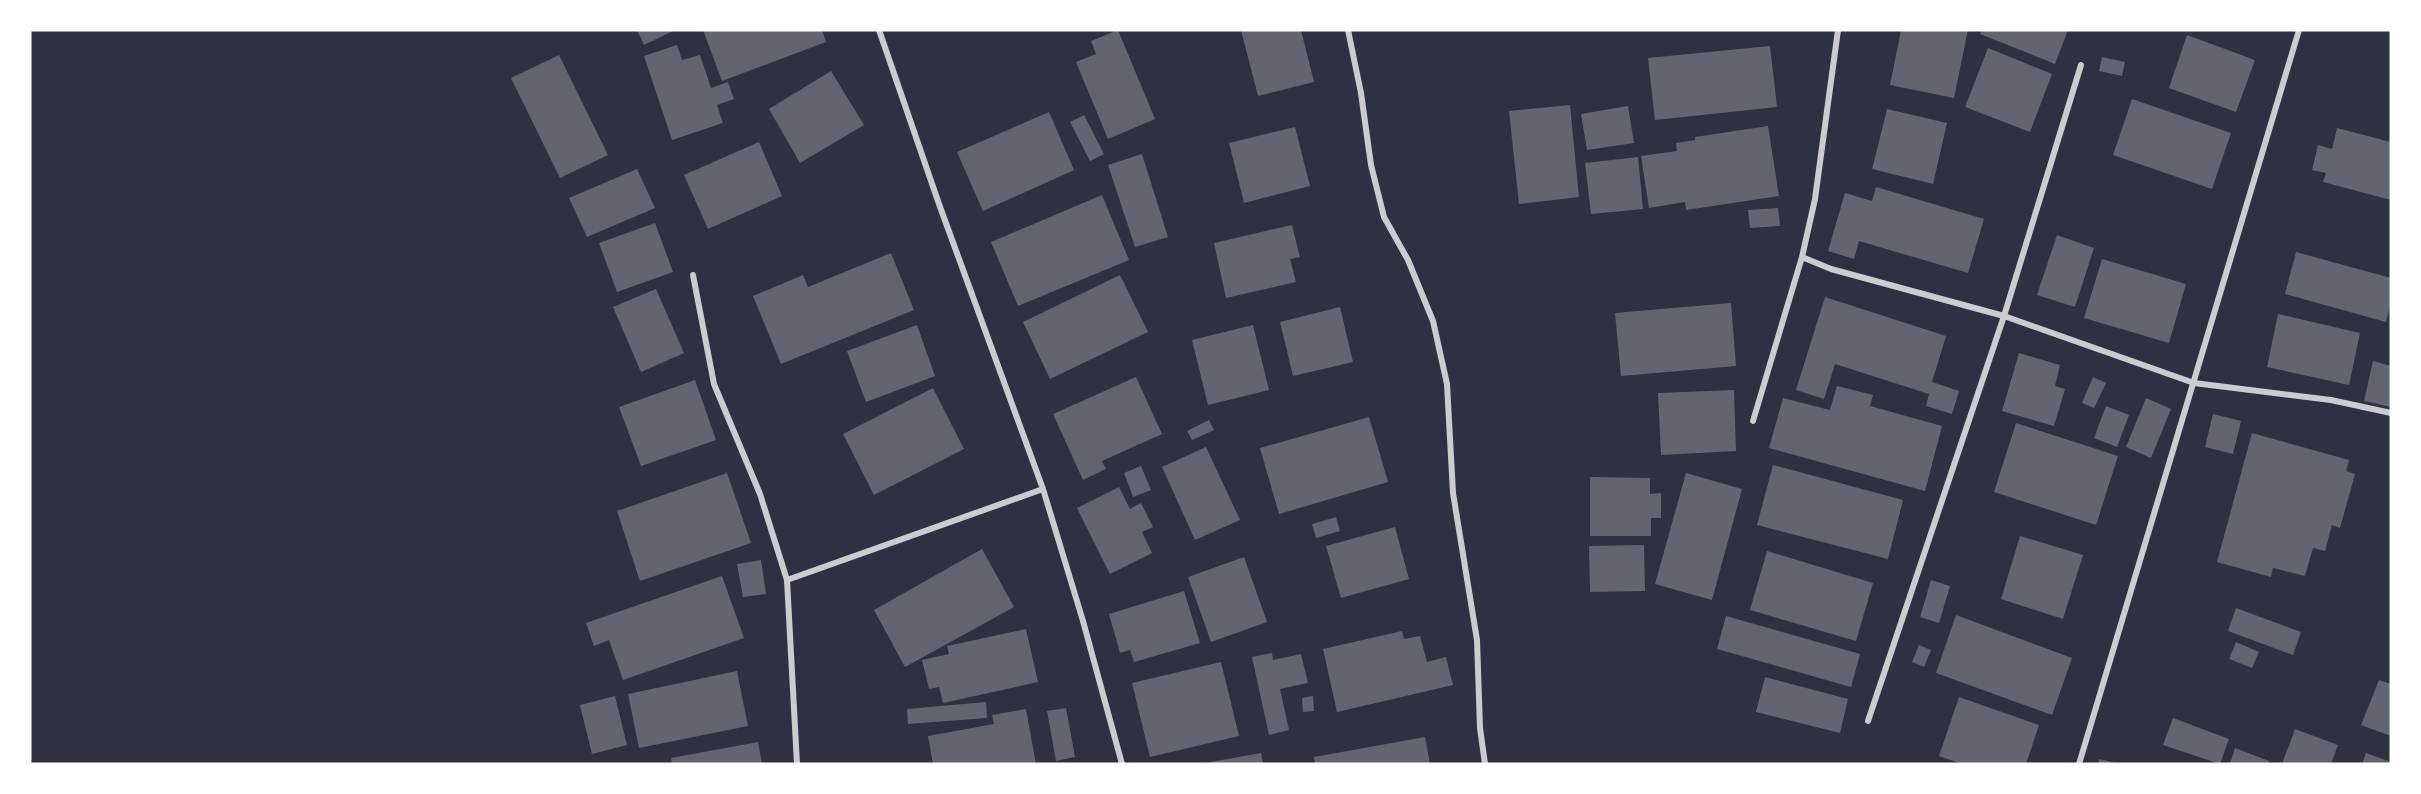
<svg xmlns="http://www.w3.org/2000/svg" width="2421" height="794" font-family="Cabin,sans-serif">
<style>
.building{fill:#626471}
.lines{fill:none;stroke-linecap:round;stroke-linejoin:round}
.minor{stroke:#caccd0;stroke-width:6}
</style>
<rect width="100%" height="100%" fill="#2d3142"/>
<path class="building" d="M 637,30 L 675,30 L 644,45 Z
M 703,30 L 822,30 L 826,42 L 722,81 Z
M 1118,30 L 1155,119 L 1108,139 L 1076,62 L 1096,54 L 1091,41 Z
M 1241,30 L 1301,30 L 1314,82 L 1258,96 Z
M 1901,30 L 1968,30 L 1954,98 L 1890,85 Z
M 1982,30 L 2068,30 L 2055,64 L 1980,34 Z
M 2187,35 L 2255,60 L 2236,112 L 2169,88 Z
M 677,45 L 682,60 L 700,55 L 711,88 L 728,82 L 734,99 L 717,105 L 723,123 L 672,140 L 644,56 Z
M 1770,46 L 1777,107 L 1655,120 L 1648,58 Z
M 1988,48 L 2052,74 L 2030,132 L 1965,107 Z
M 559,55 L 608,155 L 560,178 L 511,78 Z
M 2102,57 L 2125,62 L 2122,76 L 2099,71 Z
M 831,71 L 864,125 L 800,163 L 769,109 Z
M 2132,99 L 2231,133 L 2212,189 L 2113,155 Z
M 1570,105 L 1579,197 L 1519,204 L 1509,111 Z
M 1628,106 L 1634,143 L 1587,150 L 1581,114 Z
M 1887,109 L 1947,123 L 1933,184 L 1872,169 Z
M 1049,112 L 1074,170 L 983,211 L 957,152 Z
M 1084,115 L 1104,154 L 1090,161 L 1070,122 Z
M 1768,126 L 1779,196 L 1686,210 L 1685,202 L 1649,208 L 1641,156 L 1677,151 L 1676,143 L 1695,140 L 1695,137 Z
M 1295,127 L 1310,186 L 1244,203 L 1229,143 Z
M 2337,128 L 2391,142 L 2391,200 L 2323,182 L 2326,173 L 2312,170 L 2318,145 L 2332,149 Z
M 759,142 L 782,196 L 708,229 L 684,175 Z
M 1142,154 L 1168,237 L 1135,247 L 1108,165 Z
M 1638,157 L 1643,209 L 1591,214 L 1585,163 Z
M 637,169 L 655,208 L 587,237 L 569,198 Z
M 1876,187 L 1984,219 L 1968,273 L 1859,241 L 1854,259 L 1828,251 L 1845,193 L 1872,201 Z
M 1102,195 L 1129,260 L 1018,306 L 991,242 Z
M 1778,208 L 1780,226 L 1750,228 L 1748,210 Z
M 655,223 L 673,272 L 617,292 L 599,243 Z
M 1292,225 L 1300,257 L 1290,259 L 1296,282 L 1226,298 L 1214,243 Z
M 2057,235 L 2094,248 L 2075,307 L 2037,295 Z
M 2296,252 L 2391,278 L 2391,303 L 2386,322 L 2285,294 Z
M 891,253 L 914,310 L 781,364 L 753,296 L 803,275 L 808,287 Z
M 2102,259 L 2186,284 L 2169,343 L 2084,318 Z
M 1120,275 L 1148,332 L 1050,379 L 1023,322 Z
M 656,289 L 684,353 L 641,372 L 613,307 Z
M 1825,297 L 1946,336 L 1932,382 L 1959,391 L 1952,414 L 1926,406 L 1929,394 L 1835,364 L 1824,399 L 1796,390 Z
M 1731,303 L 1736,366 L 1621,376 L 1615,313 Z
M 1340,307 L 1353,362 L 1293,376 L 1280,322 Z
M 2278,314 L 2360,333 L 2349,385 L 2267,367 Z
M 917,325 L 935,376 L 866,402 L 847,351 Z
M 1253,325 L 1269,390 L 1208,405 L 1192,340 Z
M 2019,353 L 2060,365 L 2055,386 L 2065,389 L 2054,426 L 2002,411 Z
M 2373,361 L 2391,366 L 2391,407 L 2364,401 Z
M 1136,377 L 1162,434 L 1102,461 L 1106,469 L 1083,480 L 1053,414 Z
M 2093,377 L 2106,383 L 2094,408 L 2082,403 Z
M 695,380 L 716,440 L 641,466 L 619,407 Z
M 1837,386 L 1873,395 L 1870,406 L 1942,426 L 1925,491 L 1769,448 L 1783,398 L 1830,410 Z
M 933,388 L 964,449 L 874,495 L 843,434 Z
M 1734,390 L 1736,451 L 1661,455 L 1658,393 Z
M 2146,398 L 2171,409 L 2151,458 L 2126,447 Z
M 2106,406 L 2129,415 L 2117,447 L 2094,438 Z
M 2213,414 L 2241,421 L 2233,454 L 2205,447 Z
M 1369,417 L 1388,482 L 1279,514 L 1260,448 Z
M 1209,420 L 1214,430 L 1192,440 L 1187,431 Z
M 2016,423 L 2118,456 L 2096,525 L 1994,492 Z
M 2252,433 L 2349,460 L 2346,471 L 2355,474 L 2340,528 L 2332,525 L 2325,551 L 2313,548 L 2305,576 L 2273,568 L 2271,577 L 2217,562 Z
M 1206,447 L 1240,520 L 1195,540 L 1162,467 Z
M 1773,465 L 1903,500 L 1888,559 L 1757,525 Z
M 1141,466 L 1151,490 L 1133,497 L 1124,473 Z
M 727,473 L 751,543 L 640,581 L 617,511 Z
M 1686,473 L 1742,489 L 1712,600 L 1655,584 Z
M 1590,477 L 1650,478 L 1650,494 L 1661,493 L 1661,518 L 1651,518 L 1651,536 L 1590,536 Z
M 1119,487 L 1130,509 L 1141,503 L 1153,527 L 1142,532 L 1152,553 L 1110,574 L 1077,508 Z
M 1336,517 L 1340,531 L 1316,538 L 1312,524 Z
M 1395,527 L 1409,579 L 1341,598 L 1326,546 Z
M 2020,536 L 2083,555 L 2063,619 L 2001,599 Z
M 1644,545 L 1645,591 L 1590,592 L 1589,546 Z
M 982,549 L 1014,607 L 905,667 L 874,610 Z
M 1767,551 L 1873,583 L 1856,641 L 1750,610 Z
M 1244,557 L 1267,622 L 1211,642 L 1188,577 Z
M 761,560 L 766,594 L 743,597 L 737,564 Z
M 722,576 L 744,638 L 623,680 L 609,640 L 594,646 L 586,623 Z
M 1931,580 L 1950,586 L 1939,623 L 1920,617 Z
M 1184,591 L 1200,643 L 1134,662 L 1130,650 L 1120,653 L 1109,614 Z
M 2236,608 L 2301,632 L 2293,655 L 2228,631 Z
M 1956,615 L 2072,658 L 2052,715 L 1936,673 Z
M 1726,616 L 1860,654 L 1851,687 L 1717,649 Z
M 1026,629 L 1038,682 L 943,703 L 939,687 L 929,689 L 922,660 L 949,654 L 947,646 Z
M 1402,631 L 1404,639 L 1420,636 L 1427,662 L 1446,657 L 1453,685 L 1337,712 L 1323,649 Z
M 2236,642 L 2259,652 L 2252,668 L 2229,659 Z
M 1919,645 L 1931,650 L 1924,667 L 1912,662 Z
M 1272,653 L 1273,660 L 1301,654 L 1308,683 L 1280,689 L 1289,730 L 1269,735 L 1252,657 Z
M 1221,662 L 1239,736 L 1150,757 L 1132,683 Z
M 737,671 L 748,726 L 639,748 L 628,694 Z
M 1765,677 L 1848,699 L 1840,733 L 1756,712 Z
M 2379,680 L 2391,684 L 2391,736 L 2361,725 Z
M 615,696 L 627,745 L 592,754 L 580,705 Z
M 1313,696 L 1314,711 L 1303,712 L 1302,698 Z
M 1959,697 L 2039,725 L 2026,764 L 1962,764 L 1939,756 Z
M 986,702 L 987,718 L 908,724 L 907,709 Z
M 1066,708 L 1075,757 L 1056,761 L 1047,711 Z
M 1026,709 L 1036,764 L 933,764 L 928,736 L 994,724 L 992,715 Z
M 2173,718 L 2229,739 L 2220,764 L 2163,745 Z
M 2295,729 L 2338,745 L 2331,764 L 2282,764 Z
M 1425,737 L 1430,764 L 1315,764 L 1314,757 Z
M 758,742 L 762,764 L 672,764 L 671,758 Z
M 2235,748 L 2269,761 L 2268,764 L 2230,764 Z
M 1261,753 L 1263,764 L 1205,764 L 1205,763 Z
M 2366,753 L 2391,762 L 2391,764 L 2362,764 Z
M 2099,759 L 2116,763 L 2116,764 L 2098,764 Z"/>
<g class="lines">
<path class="minor" d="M 879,30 L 939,204 L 1043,489 L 1083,621 L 1122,764
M 1348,30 L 1361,93 L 1371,165 L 1384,217 L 1408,260 L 1433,321 L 1447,384 L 1453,493 L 1477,640 L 1480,728 L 1485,764
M 1802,257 L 1831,269 L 2004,316 L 2194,383 L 2331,400 L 2391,413
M 693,275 L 714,384 L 760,494 L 787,580 L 797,764
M 1753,421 L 1802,257 L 1815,199 L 1838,30
M 787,580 L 1043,489
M 1868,721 L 2004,316 L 2081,65
M 2079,764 L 2299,30"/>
</g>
<rect width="2421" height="794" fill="none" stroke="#ffffff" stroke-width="63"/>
</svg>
